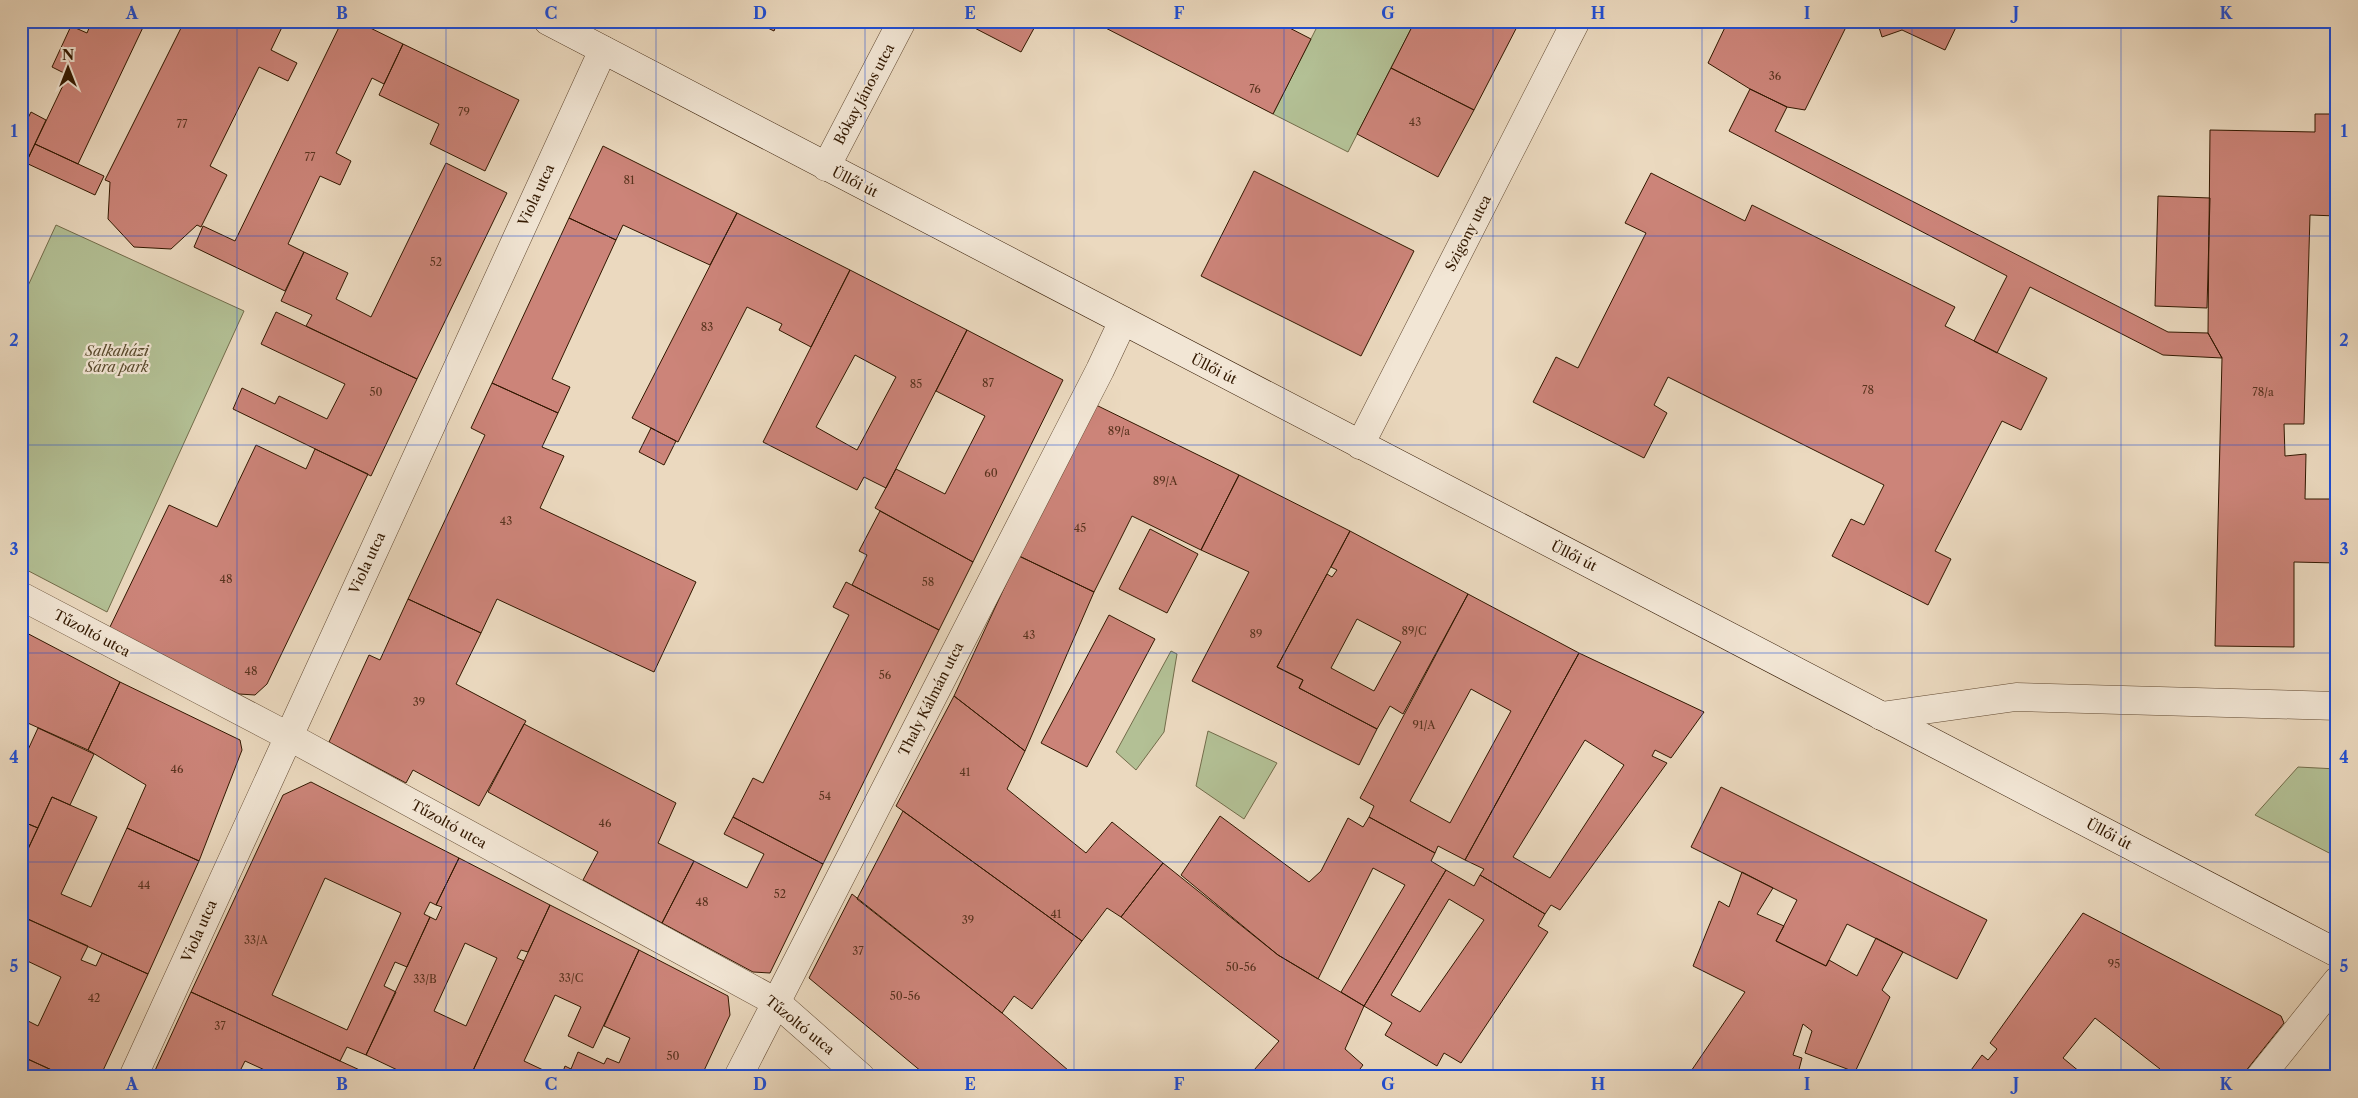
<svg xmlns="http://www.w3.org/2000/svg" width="2358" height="1098" font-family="'Libre Caslon Text',serif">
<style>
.green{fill:#b3c095;stroke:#726c4a}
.building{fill:#cc8479;stroke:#321800;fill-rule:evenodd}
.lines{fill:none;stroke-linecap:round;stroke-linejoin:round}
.minor-casing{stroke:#604830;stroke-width:29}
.secondary-casing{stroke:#321800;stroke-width:29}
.minor{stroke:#f2e6d5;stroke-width:28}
.secondary{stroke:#f2e6d5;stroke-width:28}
.grid{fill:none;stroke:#1d4ed8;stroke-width:1;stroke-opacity:0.55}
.labels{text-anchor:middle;stroke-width:4.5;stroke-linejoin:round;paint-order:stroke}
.number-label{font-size:11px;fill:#58331e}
.street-label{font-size:14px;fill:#321800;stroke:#f2e6d5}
.park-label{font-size:14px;font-style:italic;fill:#594a2d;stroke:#f2e6d5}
.neatline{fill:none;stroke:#1d4ed8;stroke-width:2}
.grid-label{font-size:16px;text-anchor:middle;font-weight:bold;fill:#1d4ed8}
</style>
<rect width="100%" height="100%" fill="#ebd9bf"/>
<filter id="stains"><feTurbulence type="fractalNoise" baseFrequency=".004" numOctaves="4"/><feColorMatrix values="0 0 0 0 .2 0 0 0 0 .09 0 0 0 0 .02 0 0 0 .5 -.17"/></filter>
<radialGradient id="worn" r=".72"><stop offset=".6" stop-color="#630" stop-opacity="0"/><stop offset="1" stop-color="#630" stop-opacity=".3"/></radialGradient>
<path class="green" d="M 1320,21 L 1415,21 L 1348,152 L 1273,114 Z
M 56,225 L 244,311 L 107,612 L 21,567 L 21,301 Z
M 1171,651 L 1177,654 L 1164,732 L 1136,770 L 1116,752 Z
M 1208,731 L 1277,763 L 1244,819 L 1196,786 Z
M 2298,767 L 2337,769 L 2337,857 L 2255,815 Z"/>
<path class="building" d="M 92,21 L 146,21 L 78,164 L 35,144 L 68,75 L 52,67 L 71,26 L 87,33 Z
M 172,21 L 285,21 L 271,50 L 297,63 L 288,81 L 259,67 L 210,166 L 227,175 L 201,227 L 197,225 L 171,249 L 134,247 L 108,219 L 110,182 L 105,180 L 182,26 Z
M 342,21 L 356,21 L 403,44 L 384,84 L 372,78 L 336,153 L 351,161 L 340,185 L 320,176 L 288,244 L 304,252 L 285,291 L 194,247 L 203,226 L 235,241 Z
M 753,21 L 778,21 L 774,31 Z
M 961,21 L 1038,21 L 1021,52 Z
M 1092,21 L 1276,21 L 1311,39 L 1273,114 Z
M 1415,21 L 1520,21 L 1474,110 L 1391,68 Z
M 1728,21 L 1849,21 L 1805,110 L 1787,107 L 1750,89 L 1708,63 Z
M 1877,21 L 1959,21 L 1945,50 L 1902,30 L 1882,37 Z
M 403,44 L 519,100 L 485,171 L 430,144 L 439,124 L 379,95 Z
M 1391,68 L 1474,110 L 1438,177 L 1357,134 Z
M 1750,89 L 1787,107 L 1775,131 L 2168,332 L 2208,333 L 2222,358 L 2163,355 L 2030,287 L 1997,353 L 1974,341 L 2007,276 L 1729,131 Z
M 31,112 L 46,120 L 23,169 L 21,119 L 26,122 Z
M 2315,114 L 2337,114 L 2337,216 L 2310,215 L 2304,424 L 2284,424 L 2285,456 L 2306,454 L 2305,499 L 2337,499 L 2337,563 L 2294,562 L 2294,647 L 2215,646 L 2222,358 L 2208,333 L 2210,130 L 2315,132 Z
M 35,144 L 104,176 L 95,195 L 26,163 Z
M 603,146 L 737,213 L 710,265 L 623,225 L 616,240 L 569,218 Z
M 446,163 L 507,193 L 417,379 L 306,326 L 312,315 L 281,301 L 304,252 L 348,273 L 336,299 L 371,317 Z
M 1254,171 L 1414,251 L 1361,356 L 1201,276 Z
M 1651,173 L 1745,221 L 1752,205 L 1955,307 L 1945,326 L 2047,378 L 2021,430 L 2002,421 L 1935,551 L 1951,559 L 1928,605 L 1832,556 L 1851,519 L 1864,525 L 1884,485 L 1668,377 L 1654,405 L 1667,413 L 1644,458 L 1533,402 L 1556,357 L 1578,368 L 1646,233 L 1625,223 Z
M 2158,196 L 2210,198 L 2207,308 L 2155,306 Z
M 737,213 L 850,270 L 811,347 L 779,330 L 782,324 L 747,307 L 678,442 L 632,418 Z
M 569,218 L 616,240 L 552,379 L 570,387 L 558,413 L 492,383 Z
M 850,270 L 967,330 L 886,488 L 864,477 L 857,490 L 763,442 ZM 855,355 L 896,377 L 857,450 L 816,427 Z
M 276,312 L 417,379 L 371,476 L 233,409 L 242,388 L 275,404 L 279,396 L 327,419 L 345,384 L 261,344 Z
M 967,330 L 1063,380 L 973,562 L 875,508 L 896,469 L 945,494 L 985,416 L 936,391 Z
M 492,383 L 558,413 L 542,447 L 564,456 L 540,508 L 696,582 L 654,672 L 497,599 L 481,633 L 408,599 L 485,435 L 471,428 Z
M 1094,404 L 1239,475 L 1201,550 L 1132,516 L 1094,592 L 1019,556 Z
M 651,428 L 676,441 L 664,465 L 639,452 Z
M 256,445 L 306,469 L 315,449 L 368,474 L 267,684 L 255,695 L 239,694 L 108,631 L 169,505 L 217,527 Z
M 1239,475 L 1350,531 L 1277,667 L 1303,680 L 1299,688 L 1377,729 L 1359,765 L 1192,681 L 1249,572 L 1201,550 Z
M 880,511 L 973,562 L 939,630 L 852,585 L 867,555 L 859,551 Z
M 1150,529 L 1198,554 L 1167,613 L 1119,589 Z
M 1350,531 L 1468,594 L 1403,714 L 1390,706 L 1377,729 L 1299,688 L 1303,680 L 1277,667 L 1327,574 L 1332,577 L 1337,570 L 1331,567 ZM 1357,619 L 1401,642 L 1374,691 L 1331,668 Z
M 1019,556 L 1094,592 L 1025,751 L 954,696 Z
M 846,582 L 939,630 L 823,864 L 733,817 L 753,778 L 763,783 L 849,615 L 833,607 Z
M 1468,594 L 1579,653 L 1465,860 L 1438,846 L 1435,853 L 1369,817 L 1374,806 L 1360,798 ZM 1471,689 L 1511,711 L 1450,823 L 1410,801 Z
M 408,599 L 481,633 L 456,684 L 526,721 L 479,806 L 413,770 L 406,783 L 329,742 L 369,655 L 380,660 Z
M 1109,615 L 1155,639 L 1087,767 L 1041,743 Z
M 21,630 L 120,682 L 88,750 L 21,720 Z
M 1579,653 L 1704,712 L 1671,758 L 1655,750 L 1652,756 L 1667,763 L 1560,910 L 1551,905 L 1545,914 L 1480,875 L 1484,869 L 1465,860 ZM 1585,740 L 1624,765 L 1550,878 L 1513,857 Z
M 120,682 L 240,740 L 242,750 L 199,861 L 127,828 L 146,785 L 88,750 Z
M 954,696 L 1025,751 L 1007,789 L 1086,853 L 1112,822 L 1163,863 L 1121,917 L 1107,908 L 1082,941 L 896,806 Z
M 524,724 L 676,803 L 658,843 L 694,861 L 662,923 L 583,880 L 598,852 L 488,792 Z
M 38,728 L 94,754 L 70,805 L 52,797 L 38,828 L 21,821 L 21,765 Z
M 311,782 L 459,858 L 436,905 L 430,902 L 424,914 L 430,917 L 407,967 L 395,962 L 384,986 L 396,992 L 366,1055 L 347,1047 L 340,1061 L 191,992 L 283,795 ZM 325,878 L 401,913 L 347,1030 L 272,995 Z
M 1721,787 L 1987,920 L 1957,979 L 1847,924 L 1826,966 L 1776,941 L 1797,900 L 1691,847 Z
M 52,797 L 97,817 L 61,894 L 91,907 L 127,828 L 199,861 L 148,974 L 21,916 L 21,895 L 25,886 L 21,884 L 21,864 Z
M 903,811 L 1082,941 L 1032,1009 L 1014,996 L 1002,1013 L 857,899 Z
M 1220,816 L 1309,882 L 1321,871 L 1348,818 L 1363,827 L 1369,817 L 1435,853 L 1431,861 L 1446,870 L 1364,1006 L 1341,992 L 1405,885 L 1373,868 L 1318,979 L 1278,955 L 1181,875 Z
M 733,817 L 823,864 L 770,973 L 753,972 L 662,923 L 694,861 L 747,888 L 764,854 L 724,834 Z
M 21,821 L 38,828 L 21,864 Z
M 459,858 L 550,905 L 528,952 L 521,950 L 517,958 L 524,961 L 470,1077 L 412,1077 L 366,1055 L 430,917 L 436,920 L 442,907 L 436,905 ZM 465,943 L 497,958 L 466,1026 L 434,1011 Z
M 1163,863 L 1278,955 L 1364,1006 L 1345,1049 L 1363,1065 L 1354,1077 L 1248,1077 L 1279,1041 L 1121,917 Z
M 1446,870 L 1474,886 L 1480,875 L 1545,914 L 1538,926 L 1548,932 L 1461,1063 L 1444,1053 L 1437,1066 L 1385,1035 L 1392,1023 L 1364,1006 ZM 1449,899 L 1484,920 L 1420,1012 L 1391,995 Z
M 1742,872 L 1773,888 L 1757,914 L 1784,926 L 1776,941 L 1826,966 L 1829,960 L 1857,976 L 1876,938 L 1903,952 L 1882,990 L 1890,997 L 1855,1072 L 1805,1053 L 1812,1031 L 1803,1024 L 1793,1055 L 1802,1058 L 1797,1077 L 1687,1077 L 1745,992 L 1693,966 L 1719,901 L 1729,907 Z
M 852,894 L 1002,1013 L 1076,1077 L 928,1077 L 809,978 Z
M 550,905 L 639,950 L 593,1048 L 568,1036 L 581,1007 L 555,995 L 524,1061 L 558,1077 L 470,1077 Z
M 2083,913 L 2281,1016 L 2284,1023 L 2241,1077 L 2154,1077 L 2160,1069 L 2095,1018 L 2063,1058 L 2086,1077 L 1966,1077 L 1982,1055 L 1988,1060 L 1997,1049 L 1990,1043 Z
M 21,916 L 88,946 L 81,960 L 96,966 L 102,953 L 148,974 L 100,1077 L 67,1077 L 21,1056 L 21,1030 L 26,1020 L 38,1026 L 61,977 L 21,958 Z
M 639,950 L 728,996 L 730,1015 L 701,1077 L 561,1077 L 565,1066 L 571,1069 L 578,1052 L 604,1064 L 607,1058 L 619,1063 L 630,1038 L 604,1026 Z
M 191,992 L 340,1061 L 375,1077 L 280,1077 L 245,1061 L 237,1077 L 152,1077 Z
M 21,1056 L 67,1077 L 21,1077 Z"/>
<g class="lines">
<defs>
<path id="minor" d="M 826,167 L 902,21
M 1360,445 L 1576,21
M 21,596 L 288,736 L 776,1002 L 861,1077
M 1881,716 L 2016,697 L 2337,706
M 133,1077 L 603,50
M 738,1077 L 1100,370 L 1123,321
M 2260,1077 L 2337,981"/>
<path id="secondary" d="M 548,21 L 2337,953"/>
</defs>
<use href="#minor" class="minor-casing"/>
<use href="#secondary" class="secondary-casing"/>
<use href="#minor" class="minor"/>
<use href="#secondary" class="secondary"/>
</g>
<path class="grid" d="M 237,21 L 237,1077M 446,21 L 446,1077M 656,21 L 656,1077M 865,21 L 865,1077M 1074,21 L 1074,1077M 1284,21 L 1284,1077M 1493,21 L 1493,1077M 1702,21 L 1702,1077M 1912,21 L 1912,1077M 2121,21 L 2121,1077M 21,236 L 2337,236M 21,445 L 2337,445M 21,653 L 2337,653M 21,862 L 2337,862"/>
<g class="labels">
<g class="number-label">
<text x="1775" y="80">36</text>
<text x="1255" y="93">76</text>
<text x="464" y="116">79</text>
<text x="1415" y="126">43</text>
<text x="182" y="128">77</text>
<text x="310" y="161">77</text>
<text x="629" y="184">81</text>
<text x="436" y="266">52</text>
<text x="707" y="331">83</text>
<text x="988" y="387">87</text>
<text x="916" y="388">85</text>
<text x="1868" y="394">78</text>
<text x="376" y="396">50</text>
<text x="2263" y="396">78/a</text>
<text x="1119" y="435">89/a</text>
<text x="991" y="477">60</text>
<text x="1165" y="485">89/A</text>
<text x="506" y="525">43</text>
<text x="1080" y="532">45</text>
<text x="226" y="583">48</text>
<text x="928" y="586">58</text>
<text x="1414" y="635">89/C</text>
<text x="1256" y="638">89</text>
<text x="1029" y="639">43</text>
<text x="251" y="675">48</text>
<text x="885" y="679">56</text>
<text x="419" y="706">39</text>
<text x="1424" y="729">91/A</text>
<text x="177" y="773">46</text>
<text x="965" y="776">41</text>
<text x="825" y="800">54</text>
<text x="605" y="827">46</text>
<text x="144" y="889">44</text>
<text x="780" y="898">52</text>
<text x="702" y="906">48</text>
<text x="1056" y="918">41</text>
<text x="968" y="924">39</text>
<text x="256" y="944">33/A</text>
<text x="858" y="955">37</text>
<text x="2114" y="968">95</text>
<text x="1241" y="971">50-56</text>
<text x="571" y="982">33/C</text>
<text x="425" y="983">33/B</text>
<text x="905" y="1000">50-56</text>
<text x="94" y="1002">42</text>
<text x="220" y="1030">37</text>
<text x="673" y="1060">50</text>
</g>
<g class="street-label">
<text transform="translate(864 94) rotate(-62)" y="5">Bókay János utca</text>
<text transform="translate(855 182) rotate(27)" y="5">Üllői út</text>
<text transform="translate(536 195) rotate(-65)" y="5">Viola utca</text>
<text transform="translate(1468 233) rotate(-63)" y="5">Szigony utca</text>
<text transform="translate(1214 369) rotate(27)" y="5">Üllői út</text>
<text transform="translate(1574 556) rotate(27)" y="5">Üllői út</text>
<text transform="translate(367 563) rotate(-65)" y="5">Viola utca</text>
<text transform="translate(92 633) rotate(28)" y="5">Tűzoltó utca</text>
<text transform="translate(931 699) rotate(-63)" y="5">Thaly Kálmán utca</text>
<text transform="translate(449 824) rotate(29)" y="5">Tűzoltó utca</text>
<text transform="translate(2109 834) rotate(28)" y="5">Üllői út</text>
<text transform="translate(199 931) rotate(-66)" y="5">Viola utca</text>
<text transform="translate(800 1025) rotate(39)" y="5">Tűzoltó utca</text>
</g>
<g class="park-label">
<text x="117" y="356">Salkaházi<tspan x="117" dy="16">Sára park</tspan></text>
</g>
</g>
<rect width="2358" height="1098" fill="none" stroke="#ebd9bf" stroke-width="55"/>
<g transform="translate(68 68)" stroke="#f2e6d5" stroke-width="4" paint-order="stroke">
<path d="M0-4L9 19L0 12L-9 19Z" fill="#321800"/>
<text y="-8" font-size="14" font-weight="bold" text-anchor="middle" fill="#321800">N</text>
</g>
<rect x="28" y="28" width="2302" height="1042" class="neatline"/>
<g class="grid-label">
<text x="132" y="19">A</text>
<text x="342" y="19">B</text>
<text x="551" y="19">C</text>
<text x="760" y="19">D</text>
<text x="970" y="19">E</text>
<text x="1179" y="19">F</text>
<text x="1388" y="19">G</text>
<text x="1598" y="19">H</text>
<text x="1807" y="19">I</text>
<text x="2016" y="19">J</text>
<text x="2226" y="19">K</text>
<text x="14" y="137">1</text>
<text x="2344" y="137">1</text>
<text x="14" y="346">2</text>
<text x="2344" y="346">2</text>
<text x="14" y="555">3</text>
<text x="2344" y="555">3</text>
<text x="14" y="763">4</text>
<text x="2344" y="763">4</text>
<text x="14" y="972">5</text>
<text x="2344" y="972">5</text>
<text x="132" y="1090">A</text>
<text x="342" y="1090">B</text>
<text x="551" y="1090">C</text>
<text x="760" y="1090">D</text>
<text x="970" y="1090">E</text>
<text x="1179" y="1090">F</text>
<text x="1388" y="1090">G</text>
<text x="1598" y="1090">H</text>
<text x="1807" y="1090">I</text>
<text x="2016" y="1090">J</text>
<text x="2226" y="1090">K</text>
</g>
<rect width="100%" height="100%" filter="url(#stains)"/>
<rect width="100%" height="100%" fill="url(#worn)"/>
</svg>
